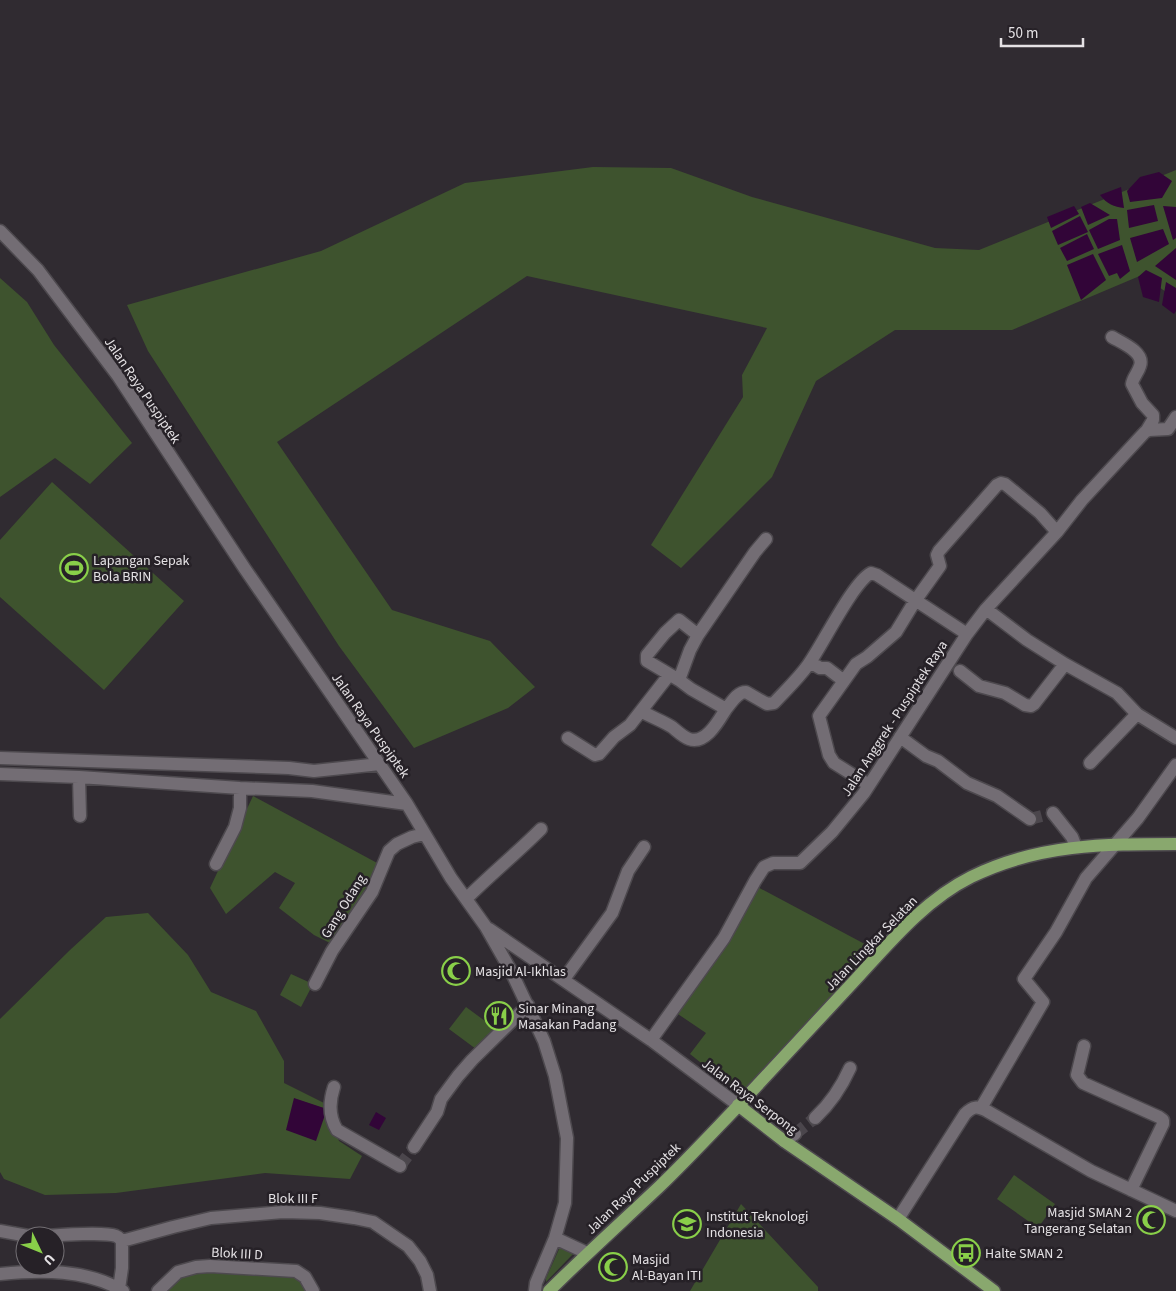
<svg xmlns="http://www.w3.org/2000/svg" width="1176" height="1291" font-family="'Source Sans 3',sans-serif">
<style>
.green{fill:#3e532e}
.water{fill:#320538}
.lines{fill:none;stroke-linecap:round;stroke-linejoin:round}
.minor-tunnel{stroke:#4b464c;stroke-width:12;stroke-dasharray:12 6;stroke-linecap:butt}
.minor-casing{stroke:#4d494e;stroke-width:15}
.major-casing{stroke:#4d494e;stroke-width:15}
.minor{stroke:#736d74;stroke-width:12}
.major{stroke:#89a86e;stroke-width:12}
.labels{text-anchor:middle;stroke-width:5;stroke-linejoin:round;paint-order:stroke}
.street-label{font-size:14px;fill:#e5e2e5;stroke:#262127}
.poi-label{font-size:14px;fill:#e5e2e5;stroke:#262127;text-anchor:start}
</style>
<rect width="100%" height="100%" fill="#302b31"/>
<path class="green" d="M 593,167 L 671,168 L 752,197 L 935,248 L 979,250 L 1176,170 L 1176,299 L 1142,275 L 1012,330 L 895,330 L 816,381 L 772,477 L 681,568 L 651,545 L 743,397 L 742,375 L 767,328 L 527,276 L 277,442 L 392,610 L 490,641 L 535,687 L 508,708 L 414,748 L 339,646 L 148,351 L 127,305 L 321,251 L 465,183 Z
M 0,278 L 27,302 L 54,345 L 132,443 L 90,484 L 55,458 L 0,497 Z
M 52,482 L 184,601 L 104,690 L 0,597 L 0,540 Z
M 253,796 L 379,864 L 334,945 L 314,935 L 279,908 L 295,883 L 275,872 L 226,914 L 210,888 Z
M 752,884 L 876,950 L 746,1099 L 690,1054 L 706,1033 L 672,1010 Z
M 148,913 L 188,955 L 211,992 L 256,1011 L 284,1061 L 284,1083 L 324,1103 L 339,1141 L 362,1156 L 350,1179 L 265,1173 L 116,1193 L 45,1195 L 4,1179 L 0,1172 L 0,1019 L 70,950 L 106,917 Z
M 291,974 L 313,984 L 301,1007 L 280,995 Z
M 466,1007 L 500,1032 L 491,1038 L 487,1035 L 476,1049 L 449,1029 Z
M 1014,1175 L 1055,1204 L 1038,1228 L 997,1199 Z
M 741,1204 L 818,1287 L 818,1291 L 690,1291 Z
M 560,1247 L 574,1253 L 546,1282 L 546,1278 Z
M 189,1270 L 295,1273 L 311,1291 L 164,1291 Z"/>
<path class="water" d="M 1159,172 L 1172,181 L 1162,198 L 1130,202 L 1127,191 L 1140,177 Z
M 1121,187 L 1124,208 C 1114,207 1107,204 1100,195 Z
M 1090,203 L 1110,215 L 1088,225 L 1081,207 Z
M 1154,205 L 1158,221 L 1129,228 L 1127,210 Z
M 1074,206 L 1079,214 L 1051,228 L 1047,217 Z
M 1163,206 L 1176,207 L 1176,238 L 1173,240 Z
M 1080,216 L 1088,232 L 1058,245 L 1052,231 Z
M 1109,219 L 1117,219 L 1120,240 L 1098,249 L 1089,230 Z
M 1163,229 L 1169,244 L 1137,262 L 1130,238 Z
M 1087,234 L 1094,249 L 1067,261 L 1060,248 Z
M 1122,245 L 1130,271 L 1120,279 L 1117,273 L 1109,276 L 1098,254 Z
M 1176,248 L 1176,280 L 1155,266 Z
M 1093,254 L 1106,280 L 1081,300 L 1067,265 Z
M 1146,270 L 1162,278 L 1159,302 L 1143,297 L 1138,277 Z
M 1166,282 L 1176,288 L 1176,311 L 1174,314 L 1162,305 Z
M 294,1098 L 327,1109 L 316,1141 L 286,1130 Z
M 376,1112 L 386,1118 L 379,1130 L 369,1125 Z"/>
<g class="lines">
<path class="minor-tunnel" d="M 1030,819 L 1053,813
M 795,1134 L 815,1118
M 400,1166 L 414,1147"/>
<defs>
<path id="minor" d="M 0,231 L 38,270 L 118,376 L 245,569 L 407,804 L 451,878 L 486,927 L 511,971 L 544,1041 L 555,1076 L 567,1138 L 565,1203 L 555,1238 L 536,1283 L 535,1291
M 1112,337 C 1122,343 1145,352 1140,366 C 1138,373 1133,377 1132,384 L 1142,403 L 1153,415 L 1153,420 L 1147,430
M 986,609 L 1027,640 L 1065,664 L 1117,693 L 1137,714 L 1176,738
M 698,635 L 679,620 L 665,633 L 647,655 L 647,661 L 679,680 L 691,689 L 726,709 C 732,702 737,692 746,692 L 767,704 L 774,703 C 785,691 798,679 808,665 C 822,646 853,582 871,573 L 877,575 L 967,634
M 810,662 L 820,668 L 827,668 L 844,681
M 960,671 L 979,686 L 1005,693 L 1025,705 L 1031,706 L 1034,704 L 1065,664
M 679,680 L 690,650 L 698,635 L 755,552 L 766,539
M 641,711 C 651,717 663,721 672,727 C 677,731 683,737 689,739 C 706,745 719,720 726,709
M 900,737 L 926,756 L 938,761 L 967,783 L 997,796 L 1030,819
M 568,738 L 595,755 L 599,754 L 614,737 L 630,725 L 669,675
M 0,758 L 289,768 L 314,771 L 380,764
M 1090,763 L 1137,714
M 0,774 L 79,777 L 240,788 L 312,791 L 407,804
M 79,777 L 80,816
M 869,785 L 834,763 L 829,755 L 819,716 L 856,664 L 867,657 L 896,632 L 915,601 L 940,566 L 937,555 L 939,551 L 997,485 L 1001,483 L 1005,484 L 1040,513 L 1057,532
M 1053,813 L 1072,837 L 1076,847
M 216,864 L 235,827 L 240,808 L 240,788
M 466,899 C 490,875 517,853 541,829
M 489,929 L 651,1040 L 738,1105
M 564,979 L 612,913 L 628,871 L 644,847
M 315,984 L 332,951 L 372,892 L 389,851 L 397,844 L 412,837 L 424,834
M 651,1040 L 724,938 L 755,881 L 764,867 L 773,863 L 800,863 L 832,832 L 864,793 L 967,634 L 986,609 L 1057,532 L 1082,500 L 1145,432 L 1149,430 L 1168,429 L 1176,417
M 1084,1046 L 1077,1075 L 1083,1083 L 1159,1117 L 1163,1120 L 1163,1124 L 1131,1190
M 334,1087 C 329,1102 329,1117 337,1130 L 400,1166
M 981,1108 L 1043,1002 L 1024,979 L 1056,932 L 1086,878 L 1138,818 L 1176,765
M 815,1118 C 831,1103 841,1088 850,1068
M 784,1141 L 795,1134
M 414,1147 L 437,1112 L 441,1099 L 458,1076 L 472,1060 L 528,1005
M 898,1219 L 965,1114 C 973,1106 977,1106 987,1111 L 1091,1171 L 1176,1211
M 0,1231 L 28,1236
M 47,1236 C 60,1235 106,1232 116,1236 C 119,1237 120,1239 122,1241 L 122,1268 L 119,1289
M 555,1238 L 587,1253
M 122,1241 L 173,1227 L 211,1218 L 283,1212 L 320,1213 L 354,1218 L 373,1222 L 408,1246 L 420,1261 L 427,1275 L 430,1291
M 0,1274 C 40,1270 87,1269 123,1291
M 158,1291 L 178,1272 L 196,1267 L 210,1266 L 296,1271 L 305,1277 L 313,1291"/>
<path id="major" d="M 738,1105 L 784,1141 L 898,1219 L 994,1291
M 549,1291 C 585,1255 623,1221 660,1186 C 687,1160 713,1132 739,1105 C 778,1063 818,1020 857,978 C 891,941 925,900 971,877 C 1038,844 1104,844 1176,844"/>
</defs>
<use href="#minor" class="minor-casing"/>
<use href="#major" class="major-casing"/>
<use href="#minor" class="minor"/>
<use href="#major" class="major"/>
</g>
<defs>
<symbol id="stadium-ring" viewBox="-11 -11 22 22"><circle r="9.5" fill="#262127" stroke="#89cf49" stroke-width="1.5"/><path d="M0-5a6.5 5 0 1 0 0 10a6.5 5 0 1 0 0-10ZM-3.5-1.8h7v3.6h-7Z" fill="#89cf49"/></symbol>
<symbol id="mosque-ring" viewBox="-11 -11 22 22"><circle r="9.5" fill="#262127" stroke="#89cf49" stroke-width="1.5"/><path d="M3.5-4.9A6 6 0 1 0 3.5 4.9A5 5 0 1 1 3.5-4.9Z" fill="#89cf49"/></symbol>
<symbol id="restaurant-ring" viewBox="-11 -11 22 22"><circle r="9.5" fill="#262127" stroke="#89cf49" stroke-width="1.5"/><path d="M-5-6h1v4h1v-4h1v4h1v-4h1v5L-1.5 .5V6h-2V.5L-5-1ZM5-6V6H3V1.5H1.5Q1.5-4 5-6Z" fill="#89cf49"/></symbol>
<symbol id="university-ring" viewBox="-11 -11 22 22"><circle r="9.5" fill="#262127" stroke="#89cf49" stroke-width="1.5"/><path d="M0-5L7-2L0 1L-7-2ZM-4 1L0 2.5L4 1V4Q0 6-4 4Z" fill="#89cf49"/></symbol>
<symbol id="bus-ring" viewBox="-11 -11 22 22"><circle r="9.5" fill="#262127" stroke="#89cf49" stroke-width="1.5"/><path d="M-5-6H5V4H4V6H2V4H-2V6H-4V4H-5ZM-3.5-4V0h7V-4ZM-3.5 1.2v1.5H-2V1.2ZM2 1.2v1.5H3.5V1.2Z" fill="#89cf49"/></symbol>
</defs>
<g fill-rule="evenodd">
<use href="#stadium-ring" x="58" y="552" width="32" height="32"/>
<use href="#mosque-ring" x="440" y="955" width="32" height="32"/>
<use href="#restaurant-ring" x="483" y="1000" width="32" height="32"/>
<use href="#mosque-ring" x="1135" y="1204" width="32" height="32"/>
<use href="#university-ring" x="671" y="1208" width="32" height="32"/>
<use href="#bus-ring" x="950" y="1237" width="32" height="32"/>
<use href="#mosque-ring" x="597" y="1251" width="32" height="32"/>
</g>
<g class="labels">
<g class="street-label">
<text transform="translate(143 390) rotate(56)" y="5">Jalan Raya Puspiptek</text>
<text transform="translate(894 718) rotate(-57)" y="5">Jalan Anggrek - Puspiptek Raya</text>
<text transform="translate(371 725) rotate(55)" y="5">Jalan Raya Puspiptek</text>
<text transform="translate(343 906) rotate(-58)" y="5">Gang Odang</text>
<text transform="translate(871 943) rotate(-46)" y="5">Jalan Lingkar Selatan</text>
<text transform="translate(750 1096) rotate(37)" y="5">Jalan Raya Serpong</text>
<text transform="translate(633 1188) rotate(-44)" y="5">Jalan Raya Puspiptek</text>
<text x="293" y="1203">Blok III F</text>
<text transform="translate(237 1253) rotate(3)" y="5">Blok III D</text>
</g>
<g class="poi-label">
<text x="93" y="565">Lapangan Sepak<tspan x="93" dy="16">Bola BRIN</tspan></text>
<text x="475" y="976">Masjid Al-Ikhlas</text>
<text x="518" y="1013">Sinar Minang<tspan x="518" dy="16">Masakan Padang</tspan></text>
<text x="1132" y="1217" text-anchor="end">Masjid SMAN 2<tspan x="1132" dy="16">Tangerang Selatan</tspan></text>
<text x="706" y="1221">Institut Teknologi<tspan x="706" dy="16">Indonesia</tspan></text>
<text x="985" y="1258">Halte SMAN 2</text>
<text x="632" y="1264">Masjid<tspan x="632" dy="16">Al-Bayan ITI</tspan></text>
</g>
</g>
<g transform="translate(40 1251) rotate(133)"><circle r="24" fill="#262127" stroke="#726e73"/>
<path d="M0-4L9 19L0 12L-9 19Z" fill="#89cf49"/>
<text y="-8" font-size="14" font-weight="bold" text-anchor="middle" fill="#e5e2e5">U</text>
</g>
<path d="M1001 38v8h82v-8" fill="none" stroke="#e5e2e5" stroke-width="2.5"/>
<text x="1008" y="38" font-size="15" fill="#e5e2e5" stroke="#262127" stroke-width="4" paint-order="stroke">50 m</text>
</svg>
